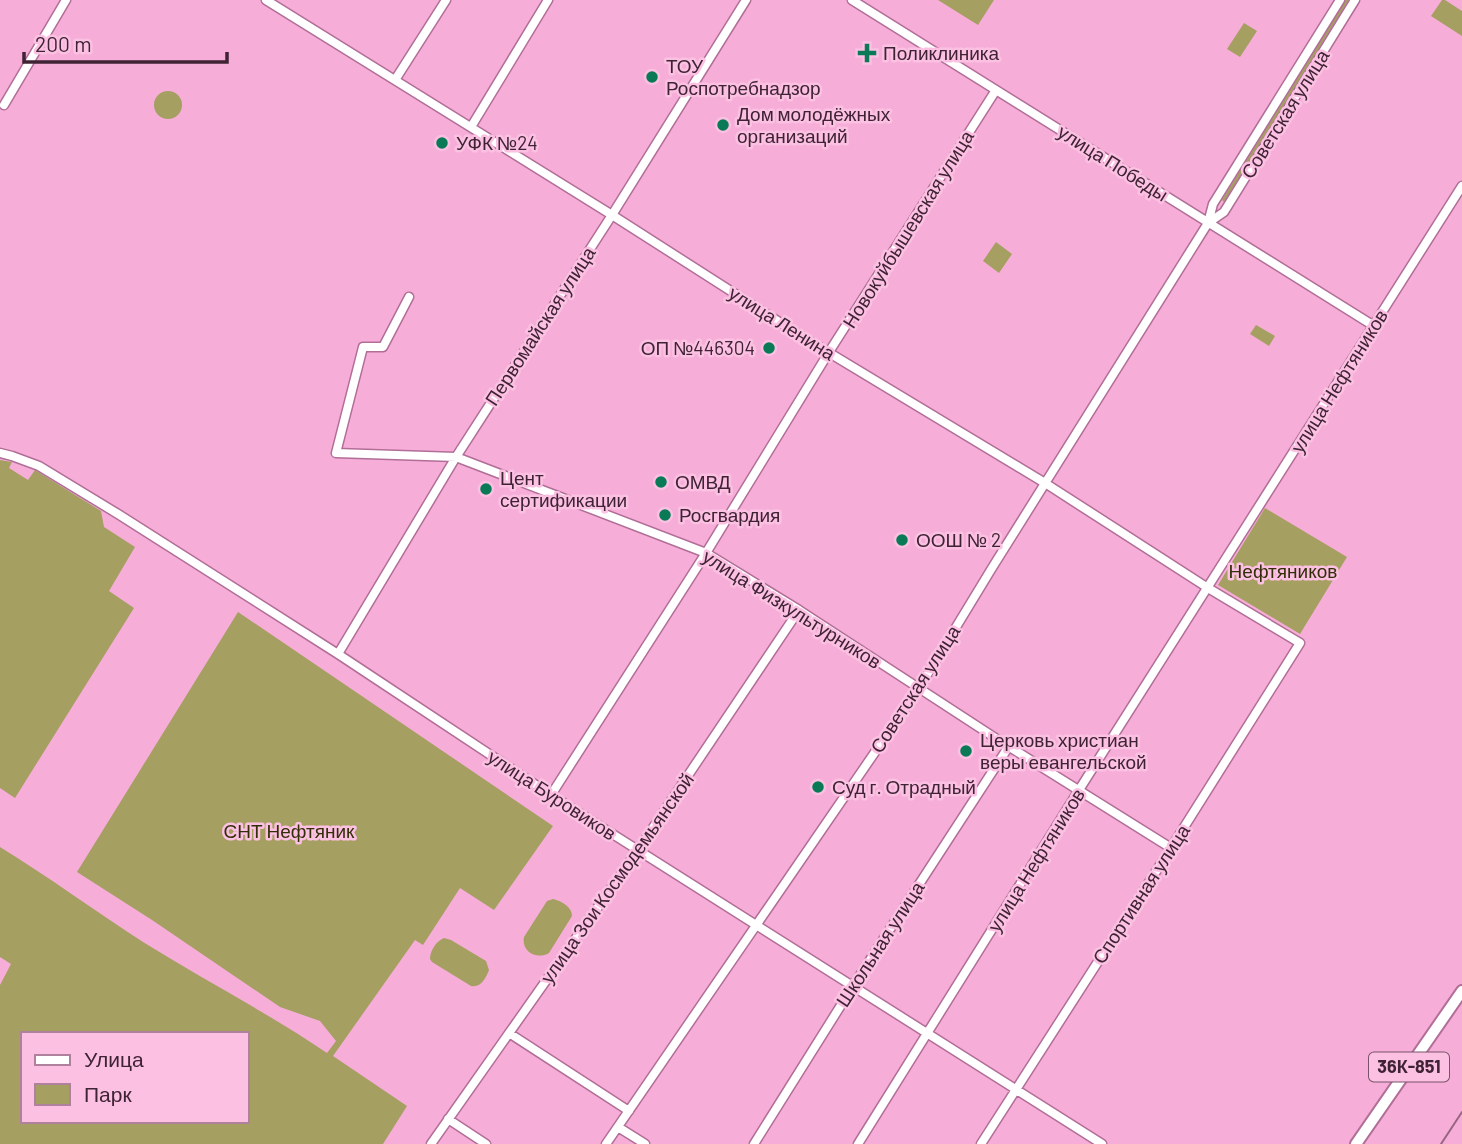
<svg xmlns="http://www.w3.org/2000/svg" width="1462" height="1144" font-family="Barlow,sans-serif">
<style>
.green{fill:#a59f61;fill-rule:evenodd}
.lines{fill:none;stroke-linecap:round;stroke-linejoin:round}
.minor-casing{stroke:#b16e96;stroke-width:11}
.major-casing{stroke:#b16e96;stroke-width:14}
.minor{stroke:#fff;stroke-width:8}
.major{stroke:#fff;stroke-width:10}
.rail{stroke:#966582;stroke-width:2}
.poi-dot{fill:#097a55;stroke:#fbc0e2;stroke-width:2.5}
.labels{text-anchor:middle;stroke-width:5;stroke-linejoin:round;paint-order:stroke}
.shield{fill:#fbc0e2;stroke:#775268;stroke-width:2}
.shield-label{font-size:18px;font-weight:bold;fill:#3f2334}
.poi-label{font-size:19px;fill:#3f2334;stroke:#fbc0e2;text-anchor:start}
.street-label{font-size:19px;fill:#3f2334;stroke:#fbc0e2}
.park-label{font-size:19px;fill:#322e07;stroke:#fbc0e2}
</style>
<rect width="100%" height="100%" fill="#f6aed8"/>
<path class="green" d="M 938,0 L 994,0 L 978,25 Z
M 1345,0 L 1349,0 L 1224,202 L 1222,200 Z
M 1442,0 L 1445,0 L 1462,11 L 1462,36 L 1431,16 Z
M 1244,23 L 1257,31 L 1240,57 L 1227,49 Z
M154 105a14 14 0 1 1 28 0a14 14 0 1 1-28 0Z
M 996,242 L 1012,254 L 999,273 L 983,261 Z
M 1256,325 L 1275,336 L 1269,346 L 1250,334 Z
M 0,460 L 12,462 L 9,468 L 28,480 L 35,470 L 101,511 L 104,527 L 135,547 L 109,591 L 134,608 L 15,798 L 0,788 Z
M 1265,508 L 1347,557 L 1300,634 L 1218,585 Z
M 238,612 L 553,826 L 494,910 L 460,888 L 423,945 L 415,940 L 333,1056 L 407,1106 L 383,1144 L 0,1144 L 0,985 L 11,964 L 0,957 L 0,847 C 49,877 95,911 143,942 C 204,980 268,1013 327,1053 L 336,1041 L 320,1021 L 280,1007 L 152,920 L 77,872 ZM 23,1034 L 247,1034 L 247,1121 L 23,1121 Z
M 553,899 C 562,901 572,907 572,916 L 549,953 C 537,960 521,952 524,937 L 547,901 Z
M 444,938 L 451,940 L 486,961 L 489,970 C 486,978 481,988 471,986 L 432,962 L 430,959 C 430,951 436,941 444,938 Z"/>
<g class="lines">
<defs>
<path id="minor" d="M 266,0 L 612,215 L 798,334 L 1045,483 L 1208,588 L 1300,643 L 1171,848 L 981,1144
M 852,0 L 1374,326
M 395,80 L 446,0
M 4,105 L 66,0
M 471,127 L 548,0
M 1208,223 L 1224,212 L 1355,0
M 409,297 L 383,347 L 363,347 L 336,453 L 456,457 L 706,553 L 799,610 L 1000,741 L 1171,848
M 0,453 L 12,456 L 39,466 L 118,514 L 338,654 L 551,795 L 1102,1144
M 338,654 L 456,457 L 612,215 L 746,0
M 551,795 L 706,553 L 829,352 L 996,90
M 509,1033 L 629,1111
M 448,1119 L 486,1144
M 618,1127 L 645,1144
M 431,1144 L 638,850 L 799,610
M 606,1144 L 919,688 L 992,568 L 1208,223 L 1213,204 L 1340,0
M 754,1144 L 853,986 L 1009,746
M 858,1144 L 1079,790 L 1462,186"/>
<path id="major" d="M 1356,1144 L 1462,991"/>
</defs>
<use href="#minor" class="minor-casing"/>
<use href="#major" class="major-casing"/>
<use href="#minor" class="minor"/>
<use href="#major" class="major"/>
<path class="rail" d="M 1441,1144 L 1462,1112"/>
</g>
<g class="poi-dot">
<path d="M863.5 42.5h7v7h7v7h-7v7h-7v-7h-7v-7h7z"/>
<circle cx="652" cy="77" r="7"/>
<circle cx="723" cy="125" r="7"/>
<circle cx="442" cy="143" r="7"/>
<circle cx="769" cy="348" r="7"/>
<circle cx="661" cy="482" r="7"/>
<circle cx="486" cy="489" r="7"/>
<circle cx="665" cy="515" r="7"/>
<circle cx="902" cy="540" r="7"/>
<circle cx="966" cy="751" r="7"/>
<circle cx="818" cy="787" r="7"/>
</g>
<g class="labels">
<rect class="shield" x="1369" y="1052.5" width="80" height="29" rx="5"/>
<g class="shield-label">
<text x="1409" y="1073">36К-851</text>
</g>
<g class="poi-label">
<text x="883" y="60">Поликлиника</text>
<text x="666" y="73">ТОУ<tspan x="666" dy="22">Роспотребнадзор</tspan></text>
<text x="737" y="121">Дом молодёжных<tspan x="737" dy="22">организаций</tspan></text>
<text x="456" y="150">УФК №24</text>
<text x="755" y="355" text-anchor="end">ОП №446304</text>
<text x="500" y="485">Цент<tspan x="500" dy="22">сертификации</tspan></text>
<text x="675" y="489">ОМВД</text>
<text x="679" y="522">Росгвардия</text>
<text x="916" y="547">ООШ № 2</text>
<text x="980" y="747">Церковь христиан<tspan x="980" dy="22">веры евангельской</tspan></text>
<text x="832" y="794">Суд г. Отрадный</text>
</g>
<g class="street-label">
<text transform="translate(1285 114) rotate(-58)" y="7">Советская улица</text>
<text transform="translate(1113 163) rotate(32)" y="7">улица Победы</text>
<text transform="translate(908 229) rotate(-58)" y="7">Новокуйбышевская улица</text>
<text transform="translate(782 323) rotate(32)" y="7">улица Ленина</text>
<text transform="translate(540 326) rotate(-57)" y="7">Первомайская улица</text>
<text transform="translate(1339 381) rotate(-58)" y="7">улица Нефтяников</text>
<text transform="translate(792 609) rotate(32)" y="7">улица Физкультурников</text>
<text transform="translate(915 689) rotate(-57)" y="7">Советская улица</text>
<text transform="translate(552 795) rotate(33)" y="7">улица Буровиков</text>
<text transform="translate(1036 860) rotate(-58)" y="7">улица Нефтяников</text>
<text transform="translate(617 878) rotate(-55)" y="7">улица Зои Космодемьянской</text>
<text transform="translate(1141 894) rotate(-57)" y="7">Спортивная улица</text>
<text transform="translate(880 944) rotate(-57)" y="7">Школьная улица</text>
</g>
<g class="park-label">
<text x="1283" y="578">Нефтяников</text>
<text x="289" y="838">СНТ Нефтяник</text>
</g>
</g>
<rect x="21" y="1032" width="228" height="91" fill="#fbc0e2" stroke="#b0819c" stroke-width="2"/>
<rect x="35" y="1055" width="35" height="10" fill="#ffffff" stroke="#b0819c" stroke-width="2"/>
<text x="84" y="1067" font-size="21" fill="#3f2334">Улица</text>
<rect x="35" y="1084" width="35" height="21" fill="#a59f61" stroke="#b0819c" stroke-width="2"/>
<text x="84" y="1102" font-size="21" fill="#3f2334">Парк</text>
<path d="M24 52v10h203v-10" fill="none" stroke="#3f2334" stroke-width="3.5"/>
<text x="35" y="52" font-size="21" fill="#3f2334" stroke="#fbc0e2" stroke-width="5" paint-order="stroke">200 m</text>
</svg>
